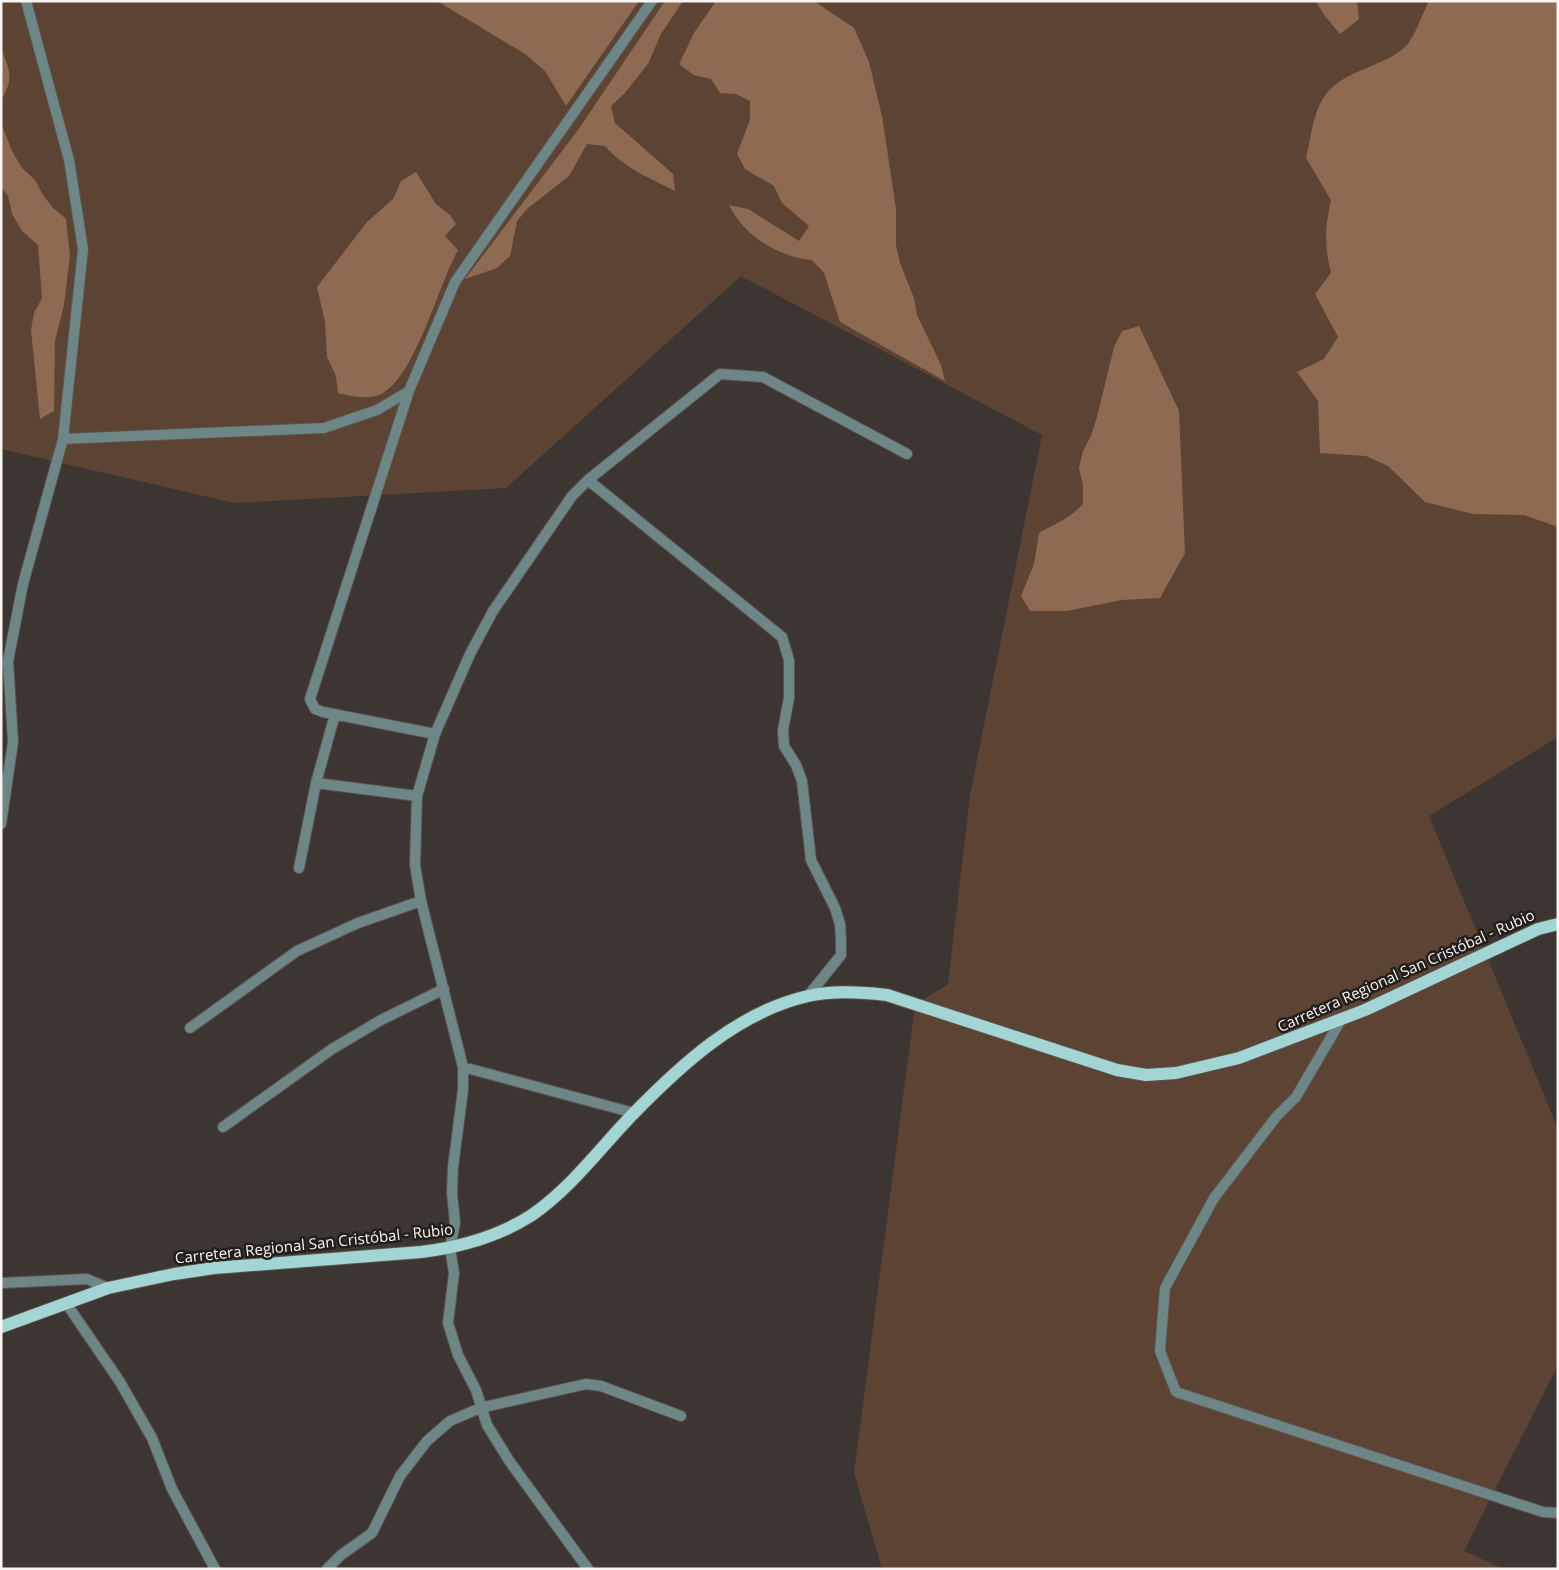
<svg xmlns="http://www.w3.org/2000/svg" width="1559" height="1570" font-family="'Open Sans',sans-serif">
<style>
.green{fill:#5c4333}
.forest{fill:#8f6a52}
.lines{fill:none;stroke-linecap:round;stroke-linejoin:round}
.minor-casing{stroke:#5a5450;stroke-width:12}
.primary-casing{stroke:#5a5450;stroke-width:14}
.minor{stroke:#6f8686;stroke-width:10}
.primary{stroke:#a4d5d5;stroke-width:12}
.labels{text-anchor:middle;stroke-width:5;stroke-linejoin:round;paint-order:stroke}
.street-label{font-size:15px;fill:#f8f4f1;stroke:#211e1c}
</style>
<rect width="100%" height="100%" fill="#3c3531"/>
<path class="green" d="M 1,1 L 1558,1 L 1558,737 L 1429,816 L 1558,1129 L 1558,1365 L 1464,1551 L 1504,1569 L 882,1569 L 854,1473 L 915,1005 L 948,984 L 970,795 L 1042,435 L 741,276 L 506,488 L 234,503 L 1,449 Z"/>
<path class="forest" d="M 437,1 L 639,1 L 566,106 L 545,71 L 525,54 Z
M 665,1 L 683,1 L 661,34 L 648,64 L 624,94 L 611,106 L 615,123 L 673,174 L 675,191 C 650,178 624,168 605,146 L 587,144 L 569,176 L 528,208 L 517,221 L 510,256 L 497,268 L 465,279 L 578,130 Z
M 716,1 L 814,1 L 854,28 L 869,62 L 882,116 L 896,209 L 896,245 L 900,263 L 914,298 L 917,315 L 941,365 L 945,381 L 840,322 L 824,273 L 812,260 C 778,257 744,236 729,205 L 748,209 L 799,241 L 809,226 L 782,203 L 774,186 L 745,169 L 737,154 L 750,120 L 750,101 L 736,94 L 720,93 L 711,79 L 694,75 L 679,64 L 694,33 Z
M 1316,1 L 1357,1 L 1359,19 L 1340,34 L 1324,15 Z
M 1429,1 L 1558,1 L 1558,527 L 1524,515 L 1473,514 L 1425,502 L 1388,466 L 1366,456 L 1320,453 L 1318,401 L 1297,372 L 1324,359 L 1338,337 L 1315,294 L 1331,273 C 1324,244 1325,229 1331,200 L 1306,158 C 1310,142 1312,122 1319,106 C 1336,68 1380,71 1406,46 C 1416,35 1422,14 1429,1 Z
M 1,47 C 9,70 15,78 1,100 Z
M 1,123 L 13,153 L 22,168 L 35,180 L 43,195 L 53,208 L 66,219 L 70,255 L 64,305 L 55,341 L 54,411 L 40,419 L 31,330 L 34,313 L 42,298 L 38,245 L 22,231 L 12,214 L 8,196 L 1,187 Z
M 416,172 L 436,204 L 450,215 L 456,224 L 445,236 L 458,250 C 438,285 415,380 379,395 C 365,400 351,396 338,393 L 336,376 L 327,357 L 325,322 L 317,287 L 367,222 L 393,199 L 401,181 Z
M 1139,326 L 1179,411 L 1185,553 L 1160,598 L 1122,600 L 1067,611 L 1030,611 L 1021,596 L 1034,564 L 1039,533 C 1056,523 1069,519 1083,504 L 1083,485 L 1079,468 L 1083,451 L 1091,436 L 1097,417 L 1114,347 L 1122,331 Z"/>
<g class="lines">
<defs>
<path id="minor" d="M 409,391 L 310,699 L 315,709 L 323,712 L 435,734
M 63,439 L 324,428 L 377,410 L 409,391 L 455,282 L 652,1
M 588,480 L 782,637 L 789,660 L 789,698 L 783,730 L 784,746 L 796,765 L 802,781 L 811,860 L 835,908 L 840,924 L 841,941 L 841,955 L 808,996
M 316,783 L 417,796
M 1,824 L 13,742 L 8,661 L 23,584 L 63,439 L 83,249 L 69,160 L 26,1
M 299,868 L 316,783 L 335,714
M 1341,1020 L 1296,1097 L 1276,1117 L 1214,1198 L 1165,1288 L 1160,1351 L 1176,1392 L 1543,1512 L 1558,1513
M 190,1028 L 297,951 L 358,923 L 421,901
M 463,1067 L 634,1113
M 223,1127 L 332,1049 L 381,1020 L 444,989
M 1,1283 L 87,1279 L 108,1288
M 66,1303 L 120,1382 L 152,1438 L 172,1489 L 215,1569
M 327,1569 L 341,1555 L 372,1533 L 400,1476 L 427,1441 L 450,1421 L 480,1408 L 586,1384 L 601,1386 L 681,1416
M 588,1569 L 510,1462 L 487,1425 L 476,1390 L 458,1355 L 448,1323 L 454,1273 L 450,1248 L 455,1223 L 452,1193 L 453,1167 L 463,1090 L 463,1067 L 421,901 L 415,865 L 417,796 L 435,734 L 470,654 L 493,611 L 572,496 L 588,480 L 720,374 L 763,377 L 907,454"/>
<path id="primary" d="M 1,1327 L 108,1288 L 174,1274 L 214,1268 L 421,1252 C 461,1247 498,1237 532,1215 C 572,1187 600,1148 634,1113 C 682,1064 738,1012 808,996 C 833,990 861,992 887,995 L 1117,1070 L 1146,1075 L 1176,1073 L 1239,1058 L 1365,1010 L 1538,929 L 1558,924"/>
</defs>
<use href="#minor" class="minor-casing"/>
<use href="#primary" class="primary-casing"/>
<use href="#minor" class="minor"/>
<use href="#primary" class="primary"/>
</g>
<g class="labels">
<g class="street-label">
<text transform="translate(1406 971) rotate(-24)" y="5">Carretera Regional San Cristóbal - Rubio</text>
<text transform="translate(314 1244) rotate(-6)" y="5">Carretera Regional San Cristóbal - Rubio</text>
</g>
</g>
<rect width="1559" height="1570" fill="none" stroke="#f8f4f1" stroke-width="5"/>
</svg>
